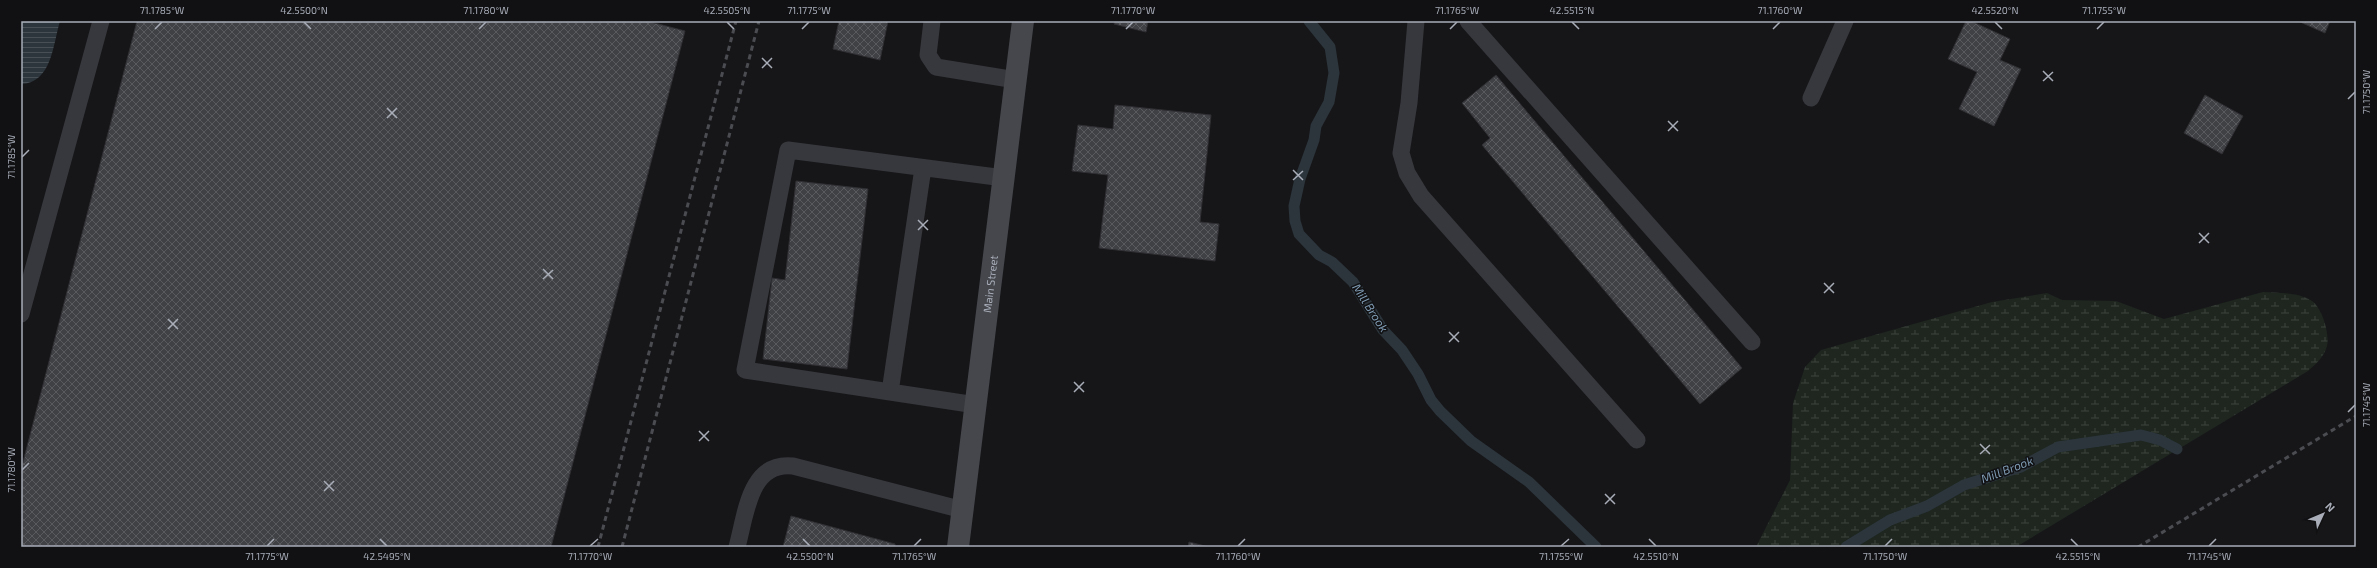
<svg xmlns="http://www.w3.org/2000/svg" width="2377" height="568" font-family="'Exo 2',sans-serif">
<style>
.wetland{fill:url(#wetland-marsh)}
.water{fill:url(#water-rules)}
.lines{fill:none;stroke-linecap:round;stroke-linejoin:round}
.stream{stroke:#2c353c;stroke-width:11}
.building{fill:url(#building-cross-hatch);stroke:#303034}
.service{stroke:#37383d;stroke-width:17}
.secondary{stroke:#45474d;stroke-width:22}
.rail{stroke:#4a4c52;stroke-width:3;stroke-dasharray:5 4;stroke-linecap:butt}
.ticks{fill:none;stroke:#a8adb8;stroke-width:1.5}
.labels{text-anchor:middle;stroke-width:3;stroke-linejoin:round;paint-order:stroke}
.street-label{font-size:11px;fill:#a8adb8;stroke:#111113}
.water-label{font-size:12px;font-style:italic;fill:#7f9bb3;stroke:#111113}
.neatline{fill:none;stroke:#a8adb8;stroke-width:1.5}
.ticks-label{font-size:10px;text-anchor:middle;fill:#a8adb8}
</style>
<defs>
<pattern id="wetland-marsh" width="20" height="14" patternUnits="userSpaceOnUse"><rect width="20" height="14" fill="#1e261f"/><path d="M1 5h8M5 5V1M11 12h8M15 12V8" fill="none" stroke="#3c433d"/></pattern>
<pattern id="water-rules" width="6" height="5" patternUnits="userSpaceOnUse"><rect width="6" height="5" fill="#2c353c"/><path d="M0 2.5h6" fill="none" stroke="#485056"/></pattern>
<pattern id="building-cross-hatch" width="8" height="8" patternUnits="userSpaceOnUse"><rect width="8" height="8" fill="#404145"/><path d="M0 0l8 8M0 8l8-8" fill="none" stroke="#595a5e"/></pattern>
</defs>
<rect width="100%" height="100%" fill="#161618"/>
<path class="wetland" d="M 2263,292 C 2279,293 2298,292 2312,301 C 2322,308 2330,334 2327,346 C 2324,357 2316,364 2308,371 L 2016,547 L 1756,547 L 1790,480 L 1793,403 L 1805,367 L 1821,350 L 1992,302 L 2047,293 L 2062,300 L 2116,301 L 2164,319 Z"/>
<path class="water" d="M 21,21 L 60,21 C 53,44 52,83 21,84 Z"/>
<g class="lines">
<path class="stream" d="M 1309,21 L 1330,47 L 1334,73 L 1329,102 L 1316,126 L 1314,140 L 1300,179 L 1294,206 L 1295,221 L 1299,234 L 1319,255 L 1332,262 L 1353,282 L 1383,330 L 1402,350 L 1418,374 L 1431,400 L 1440,411 L 1471,441 L 1529,482 L 1596,547
M 1846,547 L 1890,520 L 1927,506 L 1964,485 L 2021,467 L 2058,447 L 2141,435 L 2160,440 L 2177,449"/>
</g>
<path class="building" d="M 137,21 L 647,21 L 685,31 L 551,547 L 21,547 L 21,470 Z
M 839,21 L 888,21 L 880,60 L 833,49 Z
M 1115,21 L 1148,21 L 1146,32 L 1114,24 Z
M 1966,21 L 1971,21 L 2010,39 L 2000,60 L 2021,69 L 1994,126 L 1959,109 L 1977,72 L 1948,59 Z
M 2298,21 L 2330,21 L 2325,33 Z
M 1496,75 L 1742,368 L 1700,404 L 1482,145 L 1490,138 L 1462,103 Z
M 2205,95 L 2243,116 L 2222,154 L 2184,133 Z
M 1115,105 L 1211,115 L 1200,222 L 1219,224 L 1215,261 L 1099,248 L 1108,175 L 1072,171 L 1078,125 L 1113,129 Z
M 796,181 L 868,189 L 847,369 L 763,359 L 772,278 L 785,280 Z
M 791,516 L 895,544 L 895,547 L 783,547 Z
M 1189,542 L 1209,547 L 1188,547 Z"/>
<g class="lines">
<path class="service" d="M 932,21 L 928,55 L 936,67 L 1016,80
M 1416,21 L 1409,103 L 1401,153 L 1407,173 L 1421,196 L 1637,440
M 1468,21 L 1752,342
M 1811,98 L 1845,21
M 21,314 L 101,21
M 890,392 L 923,168
M 976,405 L 745,370 L 788,150 L 1004,178
M 737,547 C 746,515 749,461 793,466 L 963,510"/>
<path class="secondary" id="s1" d="M 958,547 L 1023,21"/>
<path class="rail" d="M 598,547 L 736,21
M 622,547 L 759,21
M 2138,547 L 2356,416"/>
</g>
<path class="ticks" d="M 304,22 L 311,29M 727,22 L 734,29M 1572,22 L 1579,29M 1995,22 L 2002,29M 155,29 L 162,22M 479,29 L 486,22M 802,29 L 809,22M 1126,29 L 1133,22M 1450,29 L 1457,22M 1773,29 L 1780,22M 2097,29 L 2104,22M 762,58 L 772,68M 762,68 L 772,58M 2043,71 L 2053,81M 2043,81 L 2053,72M 2348,99 L 2355,92M 387,108 L 397,118M 387,118 L 397,108M 1668,121 L 1678,131M 1668,131 L 1678,121M 22,157 L 29,150M 1293,170 L 1303,180M 1293,180 L 1303,171M 918,220 L 928,230M 918,230 L 928,220M 2199,233 L 2209,243M 2199,243 L 2209,233M 543,269 L 553,279M 543,279 L 553,270M 1824,283 L 1834,293M 1824,293 L 1834,283M 168,319 L 178,329M 168,329 L 178,319M 1449,332 L 1459,342M 1449,342 L 1459,332M 1074,382 L 1084,392M 1074,392 L 1084,382M 2348,412 L 2355,405M 699,431 L 709,441M 699,441 L 709,431M 1980,444 L 1990,454M 1980,454 L 1990,445M 22,470 L 29,463M 324,481 L 334,491M 324,491 L 334,481M 1605,494 L 1615,504M 1605,504 L 1615,494M 380,539 L 387,546M 803,539 L 810,546M 1649,539 L 1656,546M 2071,539 L 2078,546M 267,546 L 274,539M 590,546 L 598,539M 914,546 L 921,539M 1238,546 L 1245,539M 1561,546 L 1569,539M 1885,546 L 1892,539M 2209,546 L 2216,539"/>
<g class="labels">
<g class="street-label">
<text dy="4" stroke="none"><textPath href="#s1" startOffset="265">Main Street</textPath></text>
</g>
<g class="water-label">
<text transform="translate(1370 308) rotate(57)" y="4">Mill Brook</text>
<text transform="translate(2007 470) rotate(-21)" y="4">Mill Brook</text>
</g>
</g>
<rect width="2377" height="568" fill="none" stroke="#111113" stroke-width="44"/>
<g transform="translate(2323 514) rotate(46)" stroke="#111113" stroke-width="3" paint-order="stroke">
<path d="M0-3L7 15L0 10L-7 15Z" fill="#a8adb8"/>
<text y="-6" font-size="11" font-weight="bold" text-anchor="middle" fill="#a8adb8">N</text>
</g>
<rect x="22" y="22" width="2333" height="524" class="neatline"/>
<g class="ticks-label">
<text x="162" y="14">71.1785°W</text>
<text x="304" y="14">42.5500°N</text>
<text x="486" y="14">71.1780°W</text>
<text x="727" y="14">42.5505°N</text>
<text x="809" y="14">71.1775°W</text>
<text x="1133" y="14">71.1770°W</text>
<text x="1457" y="14">71.1765°W</text>
<text x="1572" y="14">42.5515°N</text>
<text x="1780" y="14">71.1760°W</text>
<text x="1995" y="14">42.5520°N</text>
<text x="2104" y="14">71.1755°W</text>
<text transform="translate(2366 92) rotate(-90)" y="4">71.1750°W</text>
<text transform="translate(11 157) rotate(-90)" y="4">71.1785°W</text>
<text transform="translate(2366 405) rotate(-90)" y="4">71.1745°W</text>
<text transform="translate(11 470) rotate(-90)" y="4">71.1780°W</text>
<text x="267" y="560">71.1775°W</text>
<text x="387" y="560">42.5495°N</text>
<text x="590" y="560">71.1770°W</text>
<text x="810" y="560">42.5500°N</text>
<text x="914" y="560">71.1765°W</text>
<text x="1238" y="560">71.1760°W</text>
<text x="1561" y="560">71.1755°W</text>
<text x="1656" y="560">42.5510°N</text>
<text x="1885" y="560">71.1750°W</text>
<text x="2078" y="560">42.5515°N</text>
<text x="2209" y="560">71.1745°W</text>
</g>
</svg>
